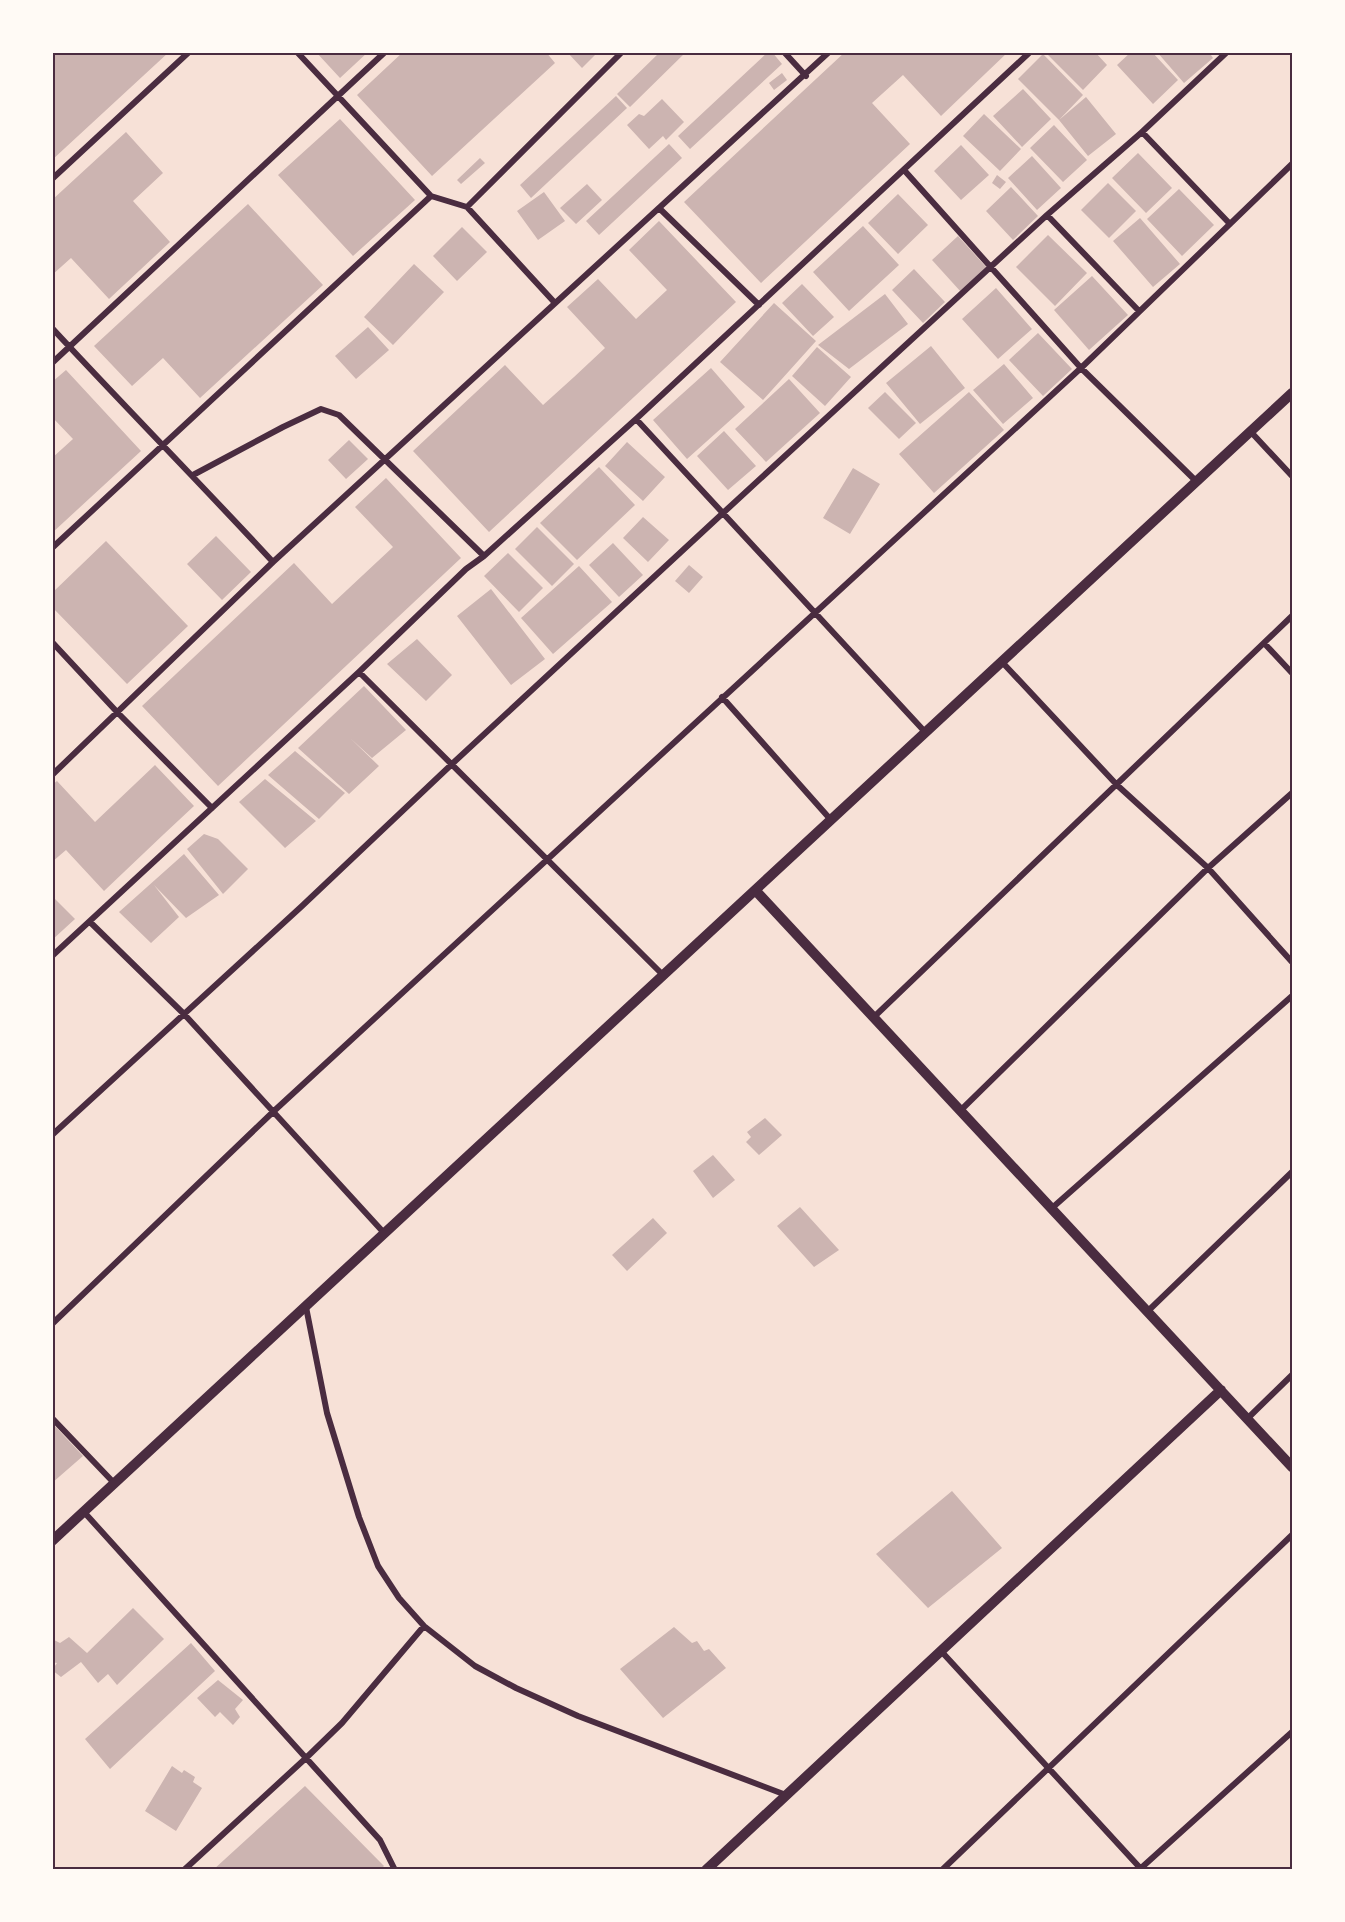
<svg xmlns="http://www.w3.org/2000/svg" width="1345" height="1922" font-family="Karla,sans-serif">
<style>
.building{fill:#ccb4b1}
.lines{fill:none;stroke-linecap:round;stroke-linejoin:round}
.minor{stroke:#4a2c40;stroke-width:6}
.tertiary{stroke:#4a2c40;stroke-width:10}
.neatline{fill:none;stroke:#4a2c40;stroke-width:2}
</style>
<rect width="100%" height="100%" fill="#f7e1d7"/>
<path class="building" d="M 52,52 L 169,52 L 52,160 Z
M 316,52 L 368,52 L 340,78 Z
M 403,52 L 546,52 L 555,63 L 432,176 L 357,95 Z
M 567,52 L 598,52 L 582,68 Z
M 660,52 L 686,52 L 630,107 L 617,94 Z
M 768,52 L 772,52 L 782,64 L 690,149 L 678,136 Z
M 845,52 L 1008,52 L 941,116 L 903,75 L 872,103 L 910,144 L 761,283 L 684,202 Z
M 1045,52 L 1095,52 L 1107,65 L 1083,90 Z
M 1131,52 L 1152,52 L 1178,80 L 1153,104 L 1117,65 Z
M 1157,52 L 1209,52 L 1213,58 L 1184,83 Z
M 1043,54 L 1083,95 L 1059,120 L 1018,79 Z
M 782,73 L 787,80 L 774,90 L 769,83 Z
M 1023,89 L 1051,119 L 1022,147 L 993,116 Z
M 616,96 L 627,108 L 531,198 L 520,185 Z
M 1086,97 L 1116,134 L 1088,156 L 1059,120 Z
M 662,99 L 684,122 L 666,140 L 663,136 L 649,149 L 627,125 L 639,114 L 644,116 Z
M 984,114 L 1021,149 L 1000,171 L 963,136 Z
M 340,119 L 415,200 L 353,256 L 278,175 Z
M 1054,125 L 1087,160 L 1063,182 L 1030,148 Z
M 126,132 L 163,173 L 133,201 L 170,242 L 109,299 L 71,258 L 52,275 L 52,200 Z
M 669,144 L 682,158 L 599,235 L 586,221 Z
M 961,145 L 989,175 L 961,200 L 934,171 Z
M 1138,153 L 1172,188 L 1146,213 L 1112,178 Z
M 1032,156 L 1061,188 L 1037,210 L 1008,178 Z
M 480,158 L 485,163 L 461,184 L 457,180 Z
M 997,175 L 1006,182 L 1000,189 L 992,183 Z
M 1108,183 L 1136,211 L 1109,238 L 1081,210 Z
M 587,184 L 602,200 L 576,224 L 560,208 Z
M 1011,187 L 1038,216 L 1013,240 L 986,211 Z
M 1179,189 L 1214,225 L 1182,256 L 1147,219 Z
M 544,192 L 565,221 L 538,240 L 517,211 Z
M 898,194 L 928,225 L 898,254 L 868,223 Z
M 248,204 L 323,285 L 200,398 L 163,358 L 132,386 L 94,346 Z
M 1140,218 L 1180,264 L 1153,287 L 1113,241 Z
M 659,221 L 736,302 L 489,532 L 413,451 L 505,365 L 543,405 L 574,377 L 605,348 L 567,307 L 598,279 L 636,319 L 667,290 L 629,250 Z
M 863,226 L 899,265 L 849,311 L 813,272 Z
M 462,227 L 487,252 L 457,281 L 433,256 Z
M 1048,235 L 1087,273 L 1055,306 L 1016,267 Z
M 958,236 L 987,268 L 961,292 L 932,260 Z
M 414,264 L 444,292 L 393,345 L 364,317 Z
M 914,269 L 945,302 L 923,323 L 892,290 Z
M 1092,276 L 1128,315 L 1089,350 L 1054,310 Z
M 802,284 L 834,317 L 813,336 L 782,303 Z
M 996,288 L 1032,329 L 998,359 L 962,319 Z
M 885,294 L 908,324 L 849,369 L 818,345 Z
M 774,303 L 816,341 L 763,400 L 720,362 Z
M 368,327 L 389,350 L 356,379 L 335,356 Z
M 1038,333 L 1072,369 L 1043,396 L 1009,360 Z
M 931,346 L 965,388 L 920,424 L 886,383 Z
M 817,347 L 851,377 L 825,406 L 792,376 Z
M 1004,364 L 1033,398 L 1003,424 L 973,390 Z
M 711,368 L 745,407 L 687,459 L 653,420 Z
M 66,370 L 141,451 L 52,533 L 52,458 L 73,439 L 52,417 L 52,382 Z
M 789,379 L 820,413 L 766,462 L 735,429 Z
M 885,392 L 916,423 L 899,439 L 868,408 Z
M 969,392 L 1004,430 L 934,493 L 899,454 Z
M 724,431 L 756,466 L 728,490 L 697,456 Z
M 349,440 L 368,459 L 346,479 L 328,460 Z
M 627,442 L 665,477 L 643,501 L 605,466 Z
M 599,467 L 635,505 L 577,560 L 540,523 Z
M 853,468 L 880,484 L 850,534 L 823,518 Z
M 386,478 L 461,558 L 218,786 L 142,706 L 294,563 L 332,604 L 363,575 L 393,547 L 355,507 Z
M 643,517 L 669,540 L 648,562 L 623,538 Z
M 537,527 L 574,564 L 552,586 L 515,549 Z
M 216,536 L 251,572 L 222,600 L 187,564 Z
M 106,541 L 188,626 L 127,684 L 52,607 L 52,593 Z
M 613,543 L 643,575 L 619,597 L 589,565 Z
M 508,553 L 543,588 L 519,612 L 484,576 Z
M 689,565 L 703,577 L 689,593 L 675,581 Z
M 579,566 L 612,602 L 553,654 L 521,618 Z
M 491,589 L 545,659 L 511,685 L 457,616 Z
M 417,639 L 452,675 L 426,701 L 387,664 Z
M 364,686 L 406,730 L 372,758 L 350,738 L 379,766 L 349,794 L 298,748 Z
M 295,751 L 345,793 L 319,819 L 268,775 Z
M 155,765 L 194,806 L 164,834 L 104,891 L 66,850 L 52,862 L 52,785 L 57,781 L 95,822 Z
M 265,779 L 316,821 L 285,848 L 239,802 Z
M 204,834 L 218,839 L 248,869 L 223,894 L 187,849 Z
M 184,854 L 219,895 L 186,918 L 154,885 L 179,917 L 151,943 L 119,912 Z
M 52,896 L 75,919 L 52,940 Z
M 765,1118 L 782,1135 L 759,1155 L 746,1142 L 751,1137 L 747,1132 Z
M 713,1155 L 735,1180 L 713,1198 L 693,1171 Z
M 800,1207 L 839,1250 L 814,1267 L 777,1226 Z
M 653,1218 L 667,1233 L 627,1271 L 612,1255 Z
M 52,1423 L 83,1456 L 52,1483 Z
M 952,1491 L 1002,1548 L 928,1608 L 876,1554 Z
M 133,1608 L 164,1639 L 117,1685 L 108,1674 L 98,1683 L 81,1662 L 61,1677 L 52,1670 L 57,1663 L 52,1662 L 52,1639 L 60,1643 L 69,1637 L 87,1653 Z
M 674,1627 L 692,1643 L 697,1641 L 704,1651 L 709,1649 L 726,1668 L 663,1718 L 620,1669 Z
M 191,1643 L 215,1671 L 110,1769 L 85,1739 Z
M 218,1680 L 243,1700 L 235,1709 L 240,1717 L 233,1725 L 220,1712 L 215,1717 L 197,1698 Z
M 172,1766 L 182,1773 L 184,1770 L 195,1777 L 193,1782 L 202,1788 L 176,1831 L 145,1811 Z
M 305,1786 L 384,1866 L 380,1870 L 213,1870 Z"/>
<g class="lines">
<path class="minor" d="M 297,52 L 431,196
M 784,52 L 806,76
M 1142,132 L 1230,224
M 904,170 L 1081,368 L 1197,482
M 52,179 L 189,52
M 467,207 L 555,303
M 659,208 L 759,305
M 1047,215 L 1139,311
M 52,328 C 125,407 200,483 273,562
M 52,363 L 385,52
M 636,419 L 926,733
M 1251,432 L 1292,476
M 193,475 L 283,427 L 321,409 L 339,415 L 484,556
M 52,548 L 431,196 L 467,207 L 622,52
M 52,642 L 117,712 L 212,808
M 1264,643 L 1292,673
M 1002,662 L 1117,785 L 1208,868 L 1292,962
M 359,672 L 664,976
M 722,697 L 831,820
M 52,775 L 273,562 L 829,52
M 90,922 L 184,1014 L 385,1234
M 52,956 L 359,672 L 466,569 L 484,556 L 636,419 L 1030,52
M 874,1017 L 1292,616
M 961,1110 L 1208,868 L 1292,793
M 52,1135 L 302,906 L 452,764 L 723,513 L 1047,215 L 1142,132 L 1227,52
M 1052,1208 L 1292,996
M 306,1307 L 327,1413 L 359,1517 L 378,1566 L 399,1598 L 424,1626 L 475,1666 L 516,1688 L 578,1716 L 786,1795
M 1148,1311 L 1292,1172
M 52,1324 L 274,1111 L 1081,368 L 1292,164
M 52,1418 L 115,1484
M 1248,1418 L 1292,1375
M 84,1512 L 380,1840 L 395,1870
M 941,1651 L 1142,1870
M 1140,1869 L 1292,1732
M 184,1870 L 306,1758 L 342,1723 L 424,1626
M 942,1870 L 1292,1535"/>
<path class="tertiary" d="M 756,891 L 1292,1467
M 52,1541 L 1292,393
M 706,1870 L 1221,1390"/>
</g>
<rect width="1345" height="1922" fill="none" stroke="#fffaf5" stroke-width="108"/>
<rect x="54" y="54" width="1237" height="1814" class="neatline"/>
</svg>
